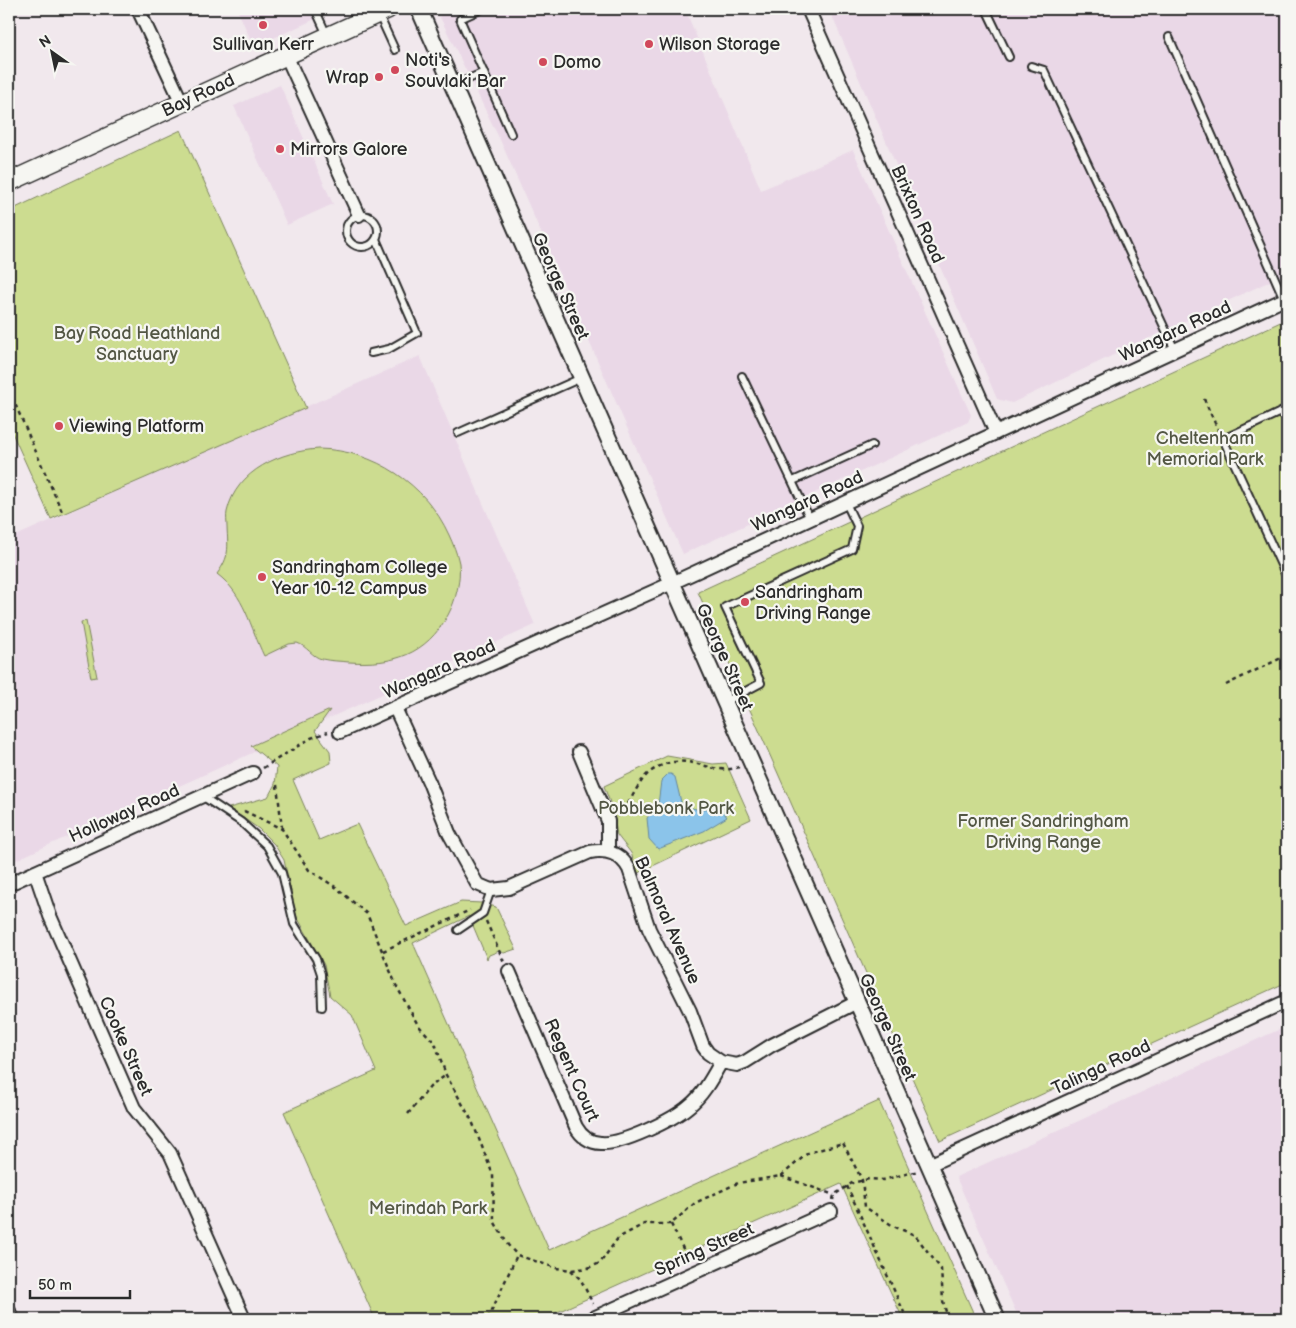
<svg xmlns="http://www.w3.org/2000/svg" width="1296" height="1328" font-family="'Balsamiq Sans',sans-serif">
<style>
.built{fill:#ead8e7}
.green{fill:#ccdc90;stroke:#7c845e}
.water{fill:#8bc4ea;stroke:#65879e}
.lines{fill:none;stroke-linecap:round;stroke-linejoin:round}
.service-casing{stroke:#2b2b2b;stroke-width:10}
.minor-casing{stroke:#2b2b2b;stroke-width:16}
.tertiary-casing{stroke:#2b2b2b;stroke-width:19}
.secondary-casing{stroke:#2b2b2b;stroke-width:21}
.path{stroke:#2b2b2b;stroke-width:2.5;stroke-dasharray:4 4;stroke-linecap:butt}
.service{stroke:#f6f6f2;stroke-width:6}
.minor{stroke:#f6f6f2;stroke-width:12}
.tertiary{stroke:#f6f6f2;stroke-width:15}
.secondary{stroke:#f6f6f2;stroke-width:18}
.poi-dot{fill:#d1495b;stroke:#f6f6f2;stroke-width:2}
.labels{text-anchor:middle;stroke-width:4.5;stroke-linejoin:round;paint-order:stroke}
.poi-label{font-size:18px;fill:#2b2b2b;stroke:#f6f6f2;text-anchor:start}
.street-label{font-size:18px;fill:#2b2b2b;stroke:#f6f6f2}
.park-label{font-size:18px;fill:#535744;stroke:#f6f6f2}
</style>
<rect width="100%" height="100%" fill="#f1e8ed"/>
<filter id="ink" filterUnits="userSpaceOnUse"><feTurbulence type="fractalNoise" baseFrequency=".02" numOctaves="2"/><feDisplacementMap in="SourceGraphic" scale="10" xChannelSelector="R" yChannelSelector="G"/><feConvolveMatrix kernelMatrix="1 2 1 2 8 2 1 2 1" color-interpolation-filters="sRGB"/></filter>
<g filter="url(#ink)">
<path class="built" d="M 237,9 L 337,9 L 254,47 Z
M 449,9 L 685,9 L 761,190 L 853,150 L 971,415 L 968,422 L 683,554 L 501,142 L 438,13 Z
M 829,9 L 1287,9 L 1287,273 L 1012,403 L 997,399 Z
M 280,85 L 333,204 L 287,225 L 234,106 Z
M 420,356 L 535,625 L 9,863 L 9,539 Z
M 1287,1026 L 1287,1319 L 1019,1319 L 956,1177 Z"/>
<path class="green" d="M 181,130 L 306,408 L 51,519 L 9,426 L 9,211 Z
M 1287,319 L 1287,982 L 940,1141 L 698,592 Z
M 319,449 C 374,450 426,484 449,535 C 453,544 457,553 459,563 C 461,580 456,600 448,615 C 426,655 393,665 349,662 C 340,661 330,661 322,659 C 312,657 307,646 297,643 L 289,644 L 264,656 C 250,627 245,595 217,574 C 230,556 228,549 227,527 C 227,523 226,516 227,512 C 236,470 282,451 319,449 Z
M 86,621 L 97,677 L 91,678 L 81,622 Z
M 330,710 L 315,731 L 330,751 L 331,763 L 293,780 L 319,840 L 357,824 L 406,926 L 461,902 L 482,903 L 496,907 L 516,949 L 504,953 L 499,951 L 489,955 L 487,959 L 469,916 L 413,943 L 549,1250 L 879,1101 L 976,1319 L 903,1319 L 841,1184 L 542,1319 L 375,1319 L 284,1112 L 376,1071 L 352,1015 L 330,996 L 324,965 L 296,915 L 284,860 L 274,844 L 259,829 L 229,808 L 268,797 L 275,784 L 277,767 L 251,746 Z
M 667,756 L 713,764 L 726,763 L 751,819 L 638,873 L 631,853 L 617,835 L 613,811 L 604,786 Z"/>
<path class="water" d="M 668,774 L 671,774 L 675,777 L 682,806 L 701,810 L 711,807 L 721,809 L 727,817 L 704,831 L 658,849 L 649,839 L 647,818 L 658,805 L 661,781 Z"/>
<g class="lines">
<defs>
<path id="service" d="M 315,9 L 327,35
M 482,9 L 460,19 L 511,134
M 986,9 L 1009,57
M 379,15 L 395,50
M 1169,37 L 1284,299
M 1031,66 L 1044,70 L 1175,350
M 453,86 L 484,72
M346 231a16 16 0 1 1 32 0a16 16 0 1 1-32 0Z
M 371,353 L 389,349 L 417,333 L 376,239
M 742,376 L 810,519
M 1287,409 L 1223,439 L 1287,578
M 458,433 L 581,378
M 793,481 L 872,445
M 725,702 L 761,683 L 725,607 L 852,549 L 857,526 L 846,503
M 202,796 L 241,822 L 267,846 L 282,873 L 294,924 L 316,959 L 321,974 L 322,1007
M 458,930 L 483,913 L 491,890"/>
<path id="minor" d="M 138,9 L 182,103
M 808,9 L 996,433
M 286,55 L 359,215
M 395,708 L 429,782 L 449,833 L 477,884 L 491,890 L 509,888 L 590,852 C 607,849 620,853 629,869 L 649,929 L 690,1011 L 703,1046 L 708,1053 L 721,1062 L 737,1065 L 745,1062 L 772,1045 L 857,1002
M 340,732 L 672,583 L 1287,298
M 579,752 L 608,821 L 608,851
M 35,872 L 50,916 L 134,1108 L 170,1153 L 244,1319
M 9,884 L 253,773
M 509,971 L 576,1127 C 581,1136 590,1143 601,1143 C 621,1145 673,1120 689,1106 C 703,1095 712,1078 721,1062
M 929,1165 L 1287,1001
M 9,1311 L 12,1319
M 591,1319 L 831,1211"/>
<path id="tertiary" d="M 419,9 L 997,1319"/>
<path id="secondary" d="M 9,182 L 388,9"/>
</defs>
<use href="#service" class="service-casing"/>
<use href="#minor" class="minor-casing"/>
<use href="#tertiary" class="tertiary-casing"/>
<use href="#secondary" class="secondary-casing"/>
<path class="path" d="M 9,390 L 63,514
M 1204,399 L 1219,432
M 1226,685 L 1287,655
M 263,768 L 311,738 L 328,732
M 277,785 L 282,828
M 244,811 L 282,829 L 309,870 L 337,888 L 367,914 L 396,985 L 418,1025 L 435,1043 L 446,1075 L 472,1121 L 493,1175 L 494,1221 L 508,1245 L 517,1255 L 556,1268 L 571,1270 L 588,1268 L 600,1263 L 618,1238 L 644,1224 L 671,1224 L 695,1203 L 738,1183 L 781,1176 L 808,1153 L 843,1143 L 862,1180 L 865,1207 L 893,1226 L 915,1235 L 941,1269 L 943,1301 L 948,1319
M 618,816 C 631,805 636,783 650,772 C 687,746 709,778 739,767
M 486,921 L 504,962
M 383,951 L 470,910
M 408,1114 L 430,1087 L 446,1075
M 781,1176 L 834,1195
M 847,1186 L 907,1319
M 833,1200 L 834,1195 L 852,1183 L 869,1179 L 883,1180 L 918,1171
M 671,1224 L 689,1261
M 571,1270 L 581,1280 L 593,1304
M 488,1319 L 517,1255"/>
<use href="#service" class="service"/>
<use href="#minor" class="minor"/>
<use href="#tertiary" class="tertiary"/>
<use href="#secondary" class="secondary"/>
</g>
</g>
<g class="poi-dot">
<circle cx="263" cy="25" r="5"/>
<circle cx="649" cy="44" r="5"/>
<circle cx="543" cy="62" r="5"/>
<circle cx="395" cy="70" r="5"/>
<circle cx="379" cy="77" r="5"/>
<circle cx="280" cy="149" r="5"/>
<circle cx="59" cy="426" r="5"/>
<circle cx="262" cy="577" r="5"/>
<circle cx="745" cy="602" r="5"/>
</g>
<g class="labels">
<g class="poi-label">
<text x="263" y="50" text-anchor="middle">Sullivan Kerr</text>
<text x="659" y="50">Wilson Storage</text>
<text x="405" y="66">Noti's<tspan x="405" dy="21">Souvlaki Bar</tspan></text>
<text x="553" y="68">Domo</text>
<text x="369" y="83" text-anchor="end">Wrap</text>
<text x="290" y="155">Mirrors Galore</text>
<text x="69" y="432">Viewing Platform</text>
<text x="272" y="573">Sandringham College<tspan x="272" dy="21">Year 10-12 Campus</tspan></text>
<text x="755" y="598">Sandringham<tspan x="755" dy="21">Driving Range</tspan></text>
</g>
<g class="street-label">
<text transform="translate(198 95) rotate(-25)" y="6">Bay Road</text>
<text transform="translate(918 214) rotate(66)" y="6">Brixton Road</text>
<text transform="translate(561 286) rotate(66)" y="6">George Street</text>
<text transform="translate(1175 331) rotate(-25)" y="6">Wangara Road</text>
<text transform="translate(807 501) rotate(-25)" y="6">Wangara Road</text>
<text transform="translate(725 657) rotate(66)" y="6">George Street</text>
<text transform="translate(439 669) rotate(-24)" y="6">Wangara Road</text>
<text transform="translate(124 813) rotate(-24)" y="6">Holloway Road</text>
<text transform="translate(668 920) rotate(66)" y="6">Balmoral Avenue</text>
<text transform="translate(888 1027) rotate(66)" y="6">George Street</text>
<text transform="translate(126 1046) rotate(66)" y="6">Cooke Street</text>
<text transform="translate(1101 1067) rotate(-25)" y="6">Talinga Road</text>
<text transform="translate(572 1070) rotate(66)" y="6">Regent Court</text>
<text transform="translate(704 1249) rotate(-24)" y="6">Spring Street</text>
</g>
<g class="park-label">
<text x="137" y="339">Bay Road Heathland<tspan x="137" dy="21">Sanctuary</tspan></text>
<text x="1205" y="444">Cheltenham<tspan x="1205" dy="21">Memorial Park</tspan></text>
<text x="666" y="814">Pobblebonk Park</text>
<text x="1043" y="827">Former Sandringham<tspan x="1043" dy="21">Driving Range</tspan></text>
<text x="428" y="1214">Merindah Park</text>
</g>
</g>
<rect width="1296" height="1328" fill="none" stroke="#f6f6f2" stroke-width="30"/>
<rect x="15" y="15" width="1266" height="1298" fill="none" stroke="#2b2b2b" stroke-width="2" filter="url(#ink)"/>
<g transform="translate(52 52) rotate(327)" stroke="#f6f6f2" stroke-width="4" paint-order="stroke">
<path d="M0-4L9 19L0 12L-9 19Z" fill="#2b2b2b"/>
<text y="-8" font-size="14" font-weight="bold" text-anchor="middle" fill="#2b2b2b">N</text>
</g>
<path d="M30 1290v8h100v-8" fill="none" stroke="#2b2b2b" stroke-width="2.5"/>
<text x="38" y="1290" font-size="15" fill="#2b2b2b" stroke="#f6f6f2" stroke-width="4" paint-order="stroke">50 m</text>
</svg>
